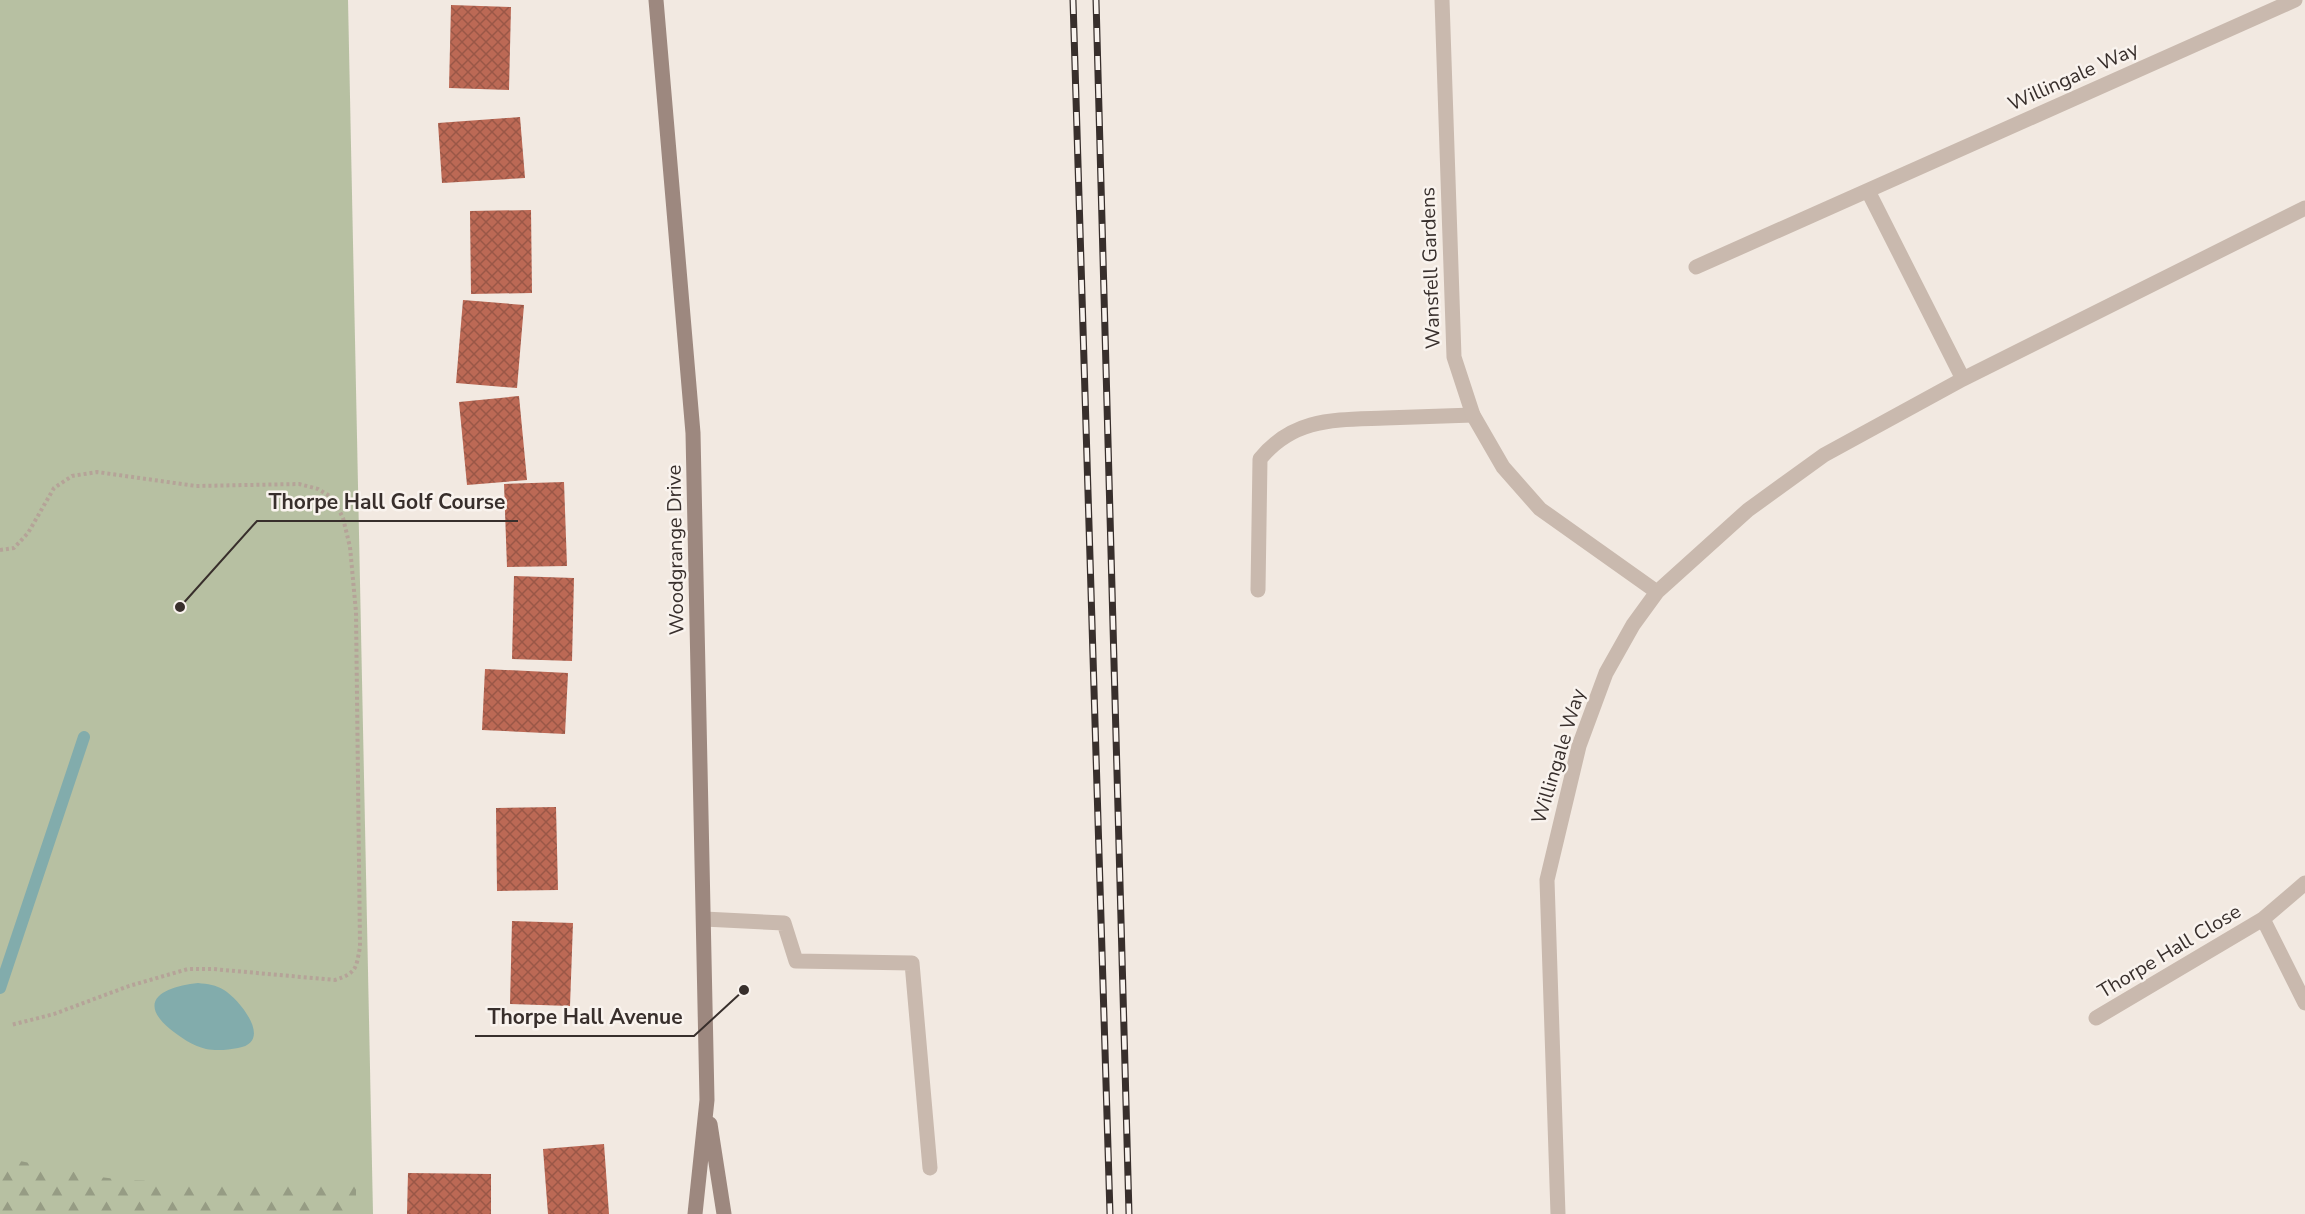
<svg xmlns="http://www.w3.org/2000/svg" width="2305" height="1214" font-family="'Nunito Sans',sans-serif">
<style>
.green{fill:#b7c0a2}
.forest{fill:url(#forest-firs)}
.water{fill:#82acac}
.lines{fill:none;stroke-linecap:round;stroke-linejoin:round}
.stream{stroke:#82acac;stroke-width:12}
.building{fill:url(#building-cross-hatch)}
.path{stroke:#b5a398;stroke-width:4;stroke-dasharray:3 3;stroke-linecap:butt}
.lane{stroke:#c9b9ae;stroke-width:15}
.street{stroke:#c9b9ae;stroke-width:15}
.secondary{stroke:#9d887f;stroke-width:15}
.rail-casing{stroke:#382f2c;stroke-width:7}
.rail{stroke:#f9f3ee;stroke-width:4.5;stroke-dasharray:14;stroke-linecap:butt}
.labels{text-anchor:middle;stroke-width:5;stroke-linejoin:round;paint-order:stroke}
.street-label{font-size:20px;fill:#382f2c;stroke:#f9f3ee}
.leader{fill:none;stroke:#382f2c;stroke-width:2}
.callout-dot{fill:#382f2c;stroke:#f9f3ee;stroke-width:2}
.callout-label{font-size:21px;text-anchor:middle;font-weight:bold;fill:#382f2c;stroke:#f9f3ee;stroke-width:5;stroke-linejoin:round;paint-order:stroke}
</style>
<defs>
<pattern id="forest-firs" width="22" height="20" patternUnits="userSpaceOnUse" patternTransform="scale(1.5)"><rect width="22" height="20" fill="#b7c0a2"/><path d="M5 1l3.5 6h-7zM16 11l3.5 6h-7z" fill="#969c84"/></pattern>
<pattern id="building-cross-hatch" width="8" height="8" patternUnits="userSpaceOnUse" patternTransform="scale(1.5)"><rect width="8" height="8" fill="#bc6955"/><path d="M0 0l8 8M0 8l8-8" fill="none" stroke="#9a5747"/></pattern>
</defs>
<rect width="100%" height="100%" fill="#f2e9e1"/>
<path class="green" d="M 0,0 L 348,0 L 373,1214 L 0,1214 Z"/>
<path class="forest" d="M 0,1157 L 100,1177 L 124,1180 L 356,1186 L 356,1214 L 0,1214 Z"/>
<path class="water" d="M 198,983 C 208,984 216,985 224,990 C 240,1000 274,1042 238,1048 C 228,1050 216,1051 206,1049 C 193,1046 180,1037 170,1029 C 134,999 168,986 198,983 Z"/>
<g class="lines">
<path class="stream" d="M 0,988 L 84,737"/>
</g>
<path class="building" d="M 451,5 L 511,7 L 509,90 L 449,88 Z
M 520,117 L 525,178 L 442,183 L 438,123 Z
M 531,210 L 532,293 L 471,294 L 470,211 Z
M 463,300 L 524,305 L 517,388 L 456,383 Z
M 519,396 L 527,480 L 467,485 L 459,402 Z
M 564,482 L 567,566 L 507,567 L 504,484 Z
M 514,576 L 574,578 L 572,661 L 512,659 Z
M 485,669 L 568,673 L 565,734 L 482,730 Z
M 556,807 L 558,890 L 497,891 L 496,808 Z
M 512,921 L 573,923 L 570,1006 L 510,1004 Z
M 604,1144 L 609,1214 L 548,1214 L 543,1149 Z
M 408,1173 L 491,1174 L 491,1214 L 407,1214 Z"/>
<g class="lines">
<path class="path" d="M 0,550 L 14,548 L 28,533 L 54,488 L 72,476 L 97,472 L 196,486 L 299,484 L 318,489 L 333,498 L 343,518 L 350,547 L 356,612 L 360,947 C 356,968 357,973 335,980 L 213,969 L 188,969 L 129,986 L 54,1014 L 11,1025"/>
<path class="lane" d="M 1258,590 L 1260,459 C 1294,417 1336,420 1385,418 C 1414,417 1444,416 1473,415
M 704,919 L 784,923 L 796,961 L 912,963 L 930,1168"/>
<path class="street" d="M 1442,0 L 1454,357 L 1473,415 L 1503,467 L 1540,509 L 1657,592
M 1868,191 L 1963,379
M 1696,267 L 2295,0
M 2305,883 L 2263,919 L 2305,1003
M 2096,1018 L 2263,919
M 1558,1214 L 1547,880 L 1579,746 L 1606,673 L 1633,625 L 1657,592 L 1748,510 L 1824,455 L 1963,379 L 2305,208"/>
<path class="secondary" d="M 656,0 L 693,433 L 707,1100 L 695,1214
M 710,1124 L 724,1214"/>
<defs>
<path id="rail" d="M 1073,0 L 1110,1214
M 1096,0 L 1129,1214"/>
</defs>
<use href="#rail" class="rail-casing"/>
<use href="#rail" class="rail"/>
</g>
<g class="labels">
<g class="street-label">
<text transform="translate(2073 76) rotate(-24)" y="7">Willingale Way</text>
<text transform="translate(1430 268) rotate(-92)" y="7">Wansfell Gardens</text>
<text transform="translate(675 550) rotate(-91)" y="7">Woodgrange Drive</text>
<text transform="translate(1558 756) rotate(-73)" y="7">Willingale Way</text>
<text transform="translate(2169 951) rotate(-31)" y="7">Thorpe Hall Close</text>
</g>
</g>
<path class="leader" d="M180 607L257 521H518M744 990L694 1036H475"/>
<g class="callout-dot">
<circle cx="180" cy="607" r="6"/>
<circle cx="744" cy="990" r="6"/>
</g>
<g class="callout-label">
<text x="387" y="509">Thorpe Hall Golf Course</text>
<text x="585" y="1024">Thorpe Hall Avenue</text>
</g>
</svg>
